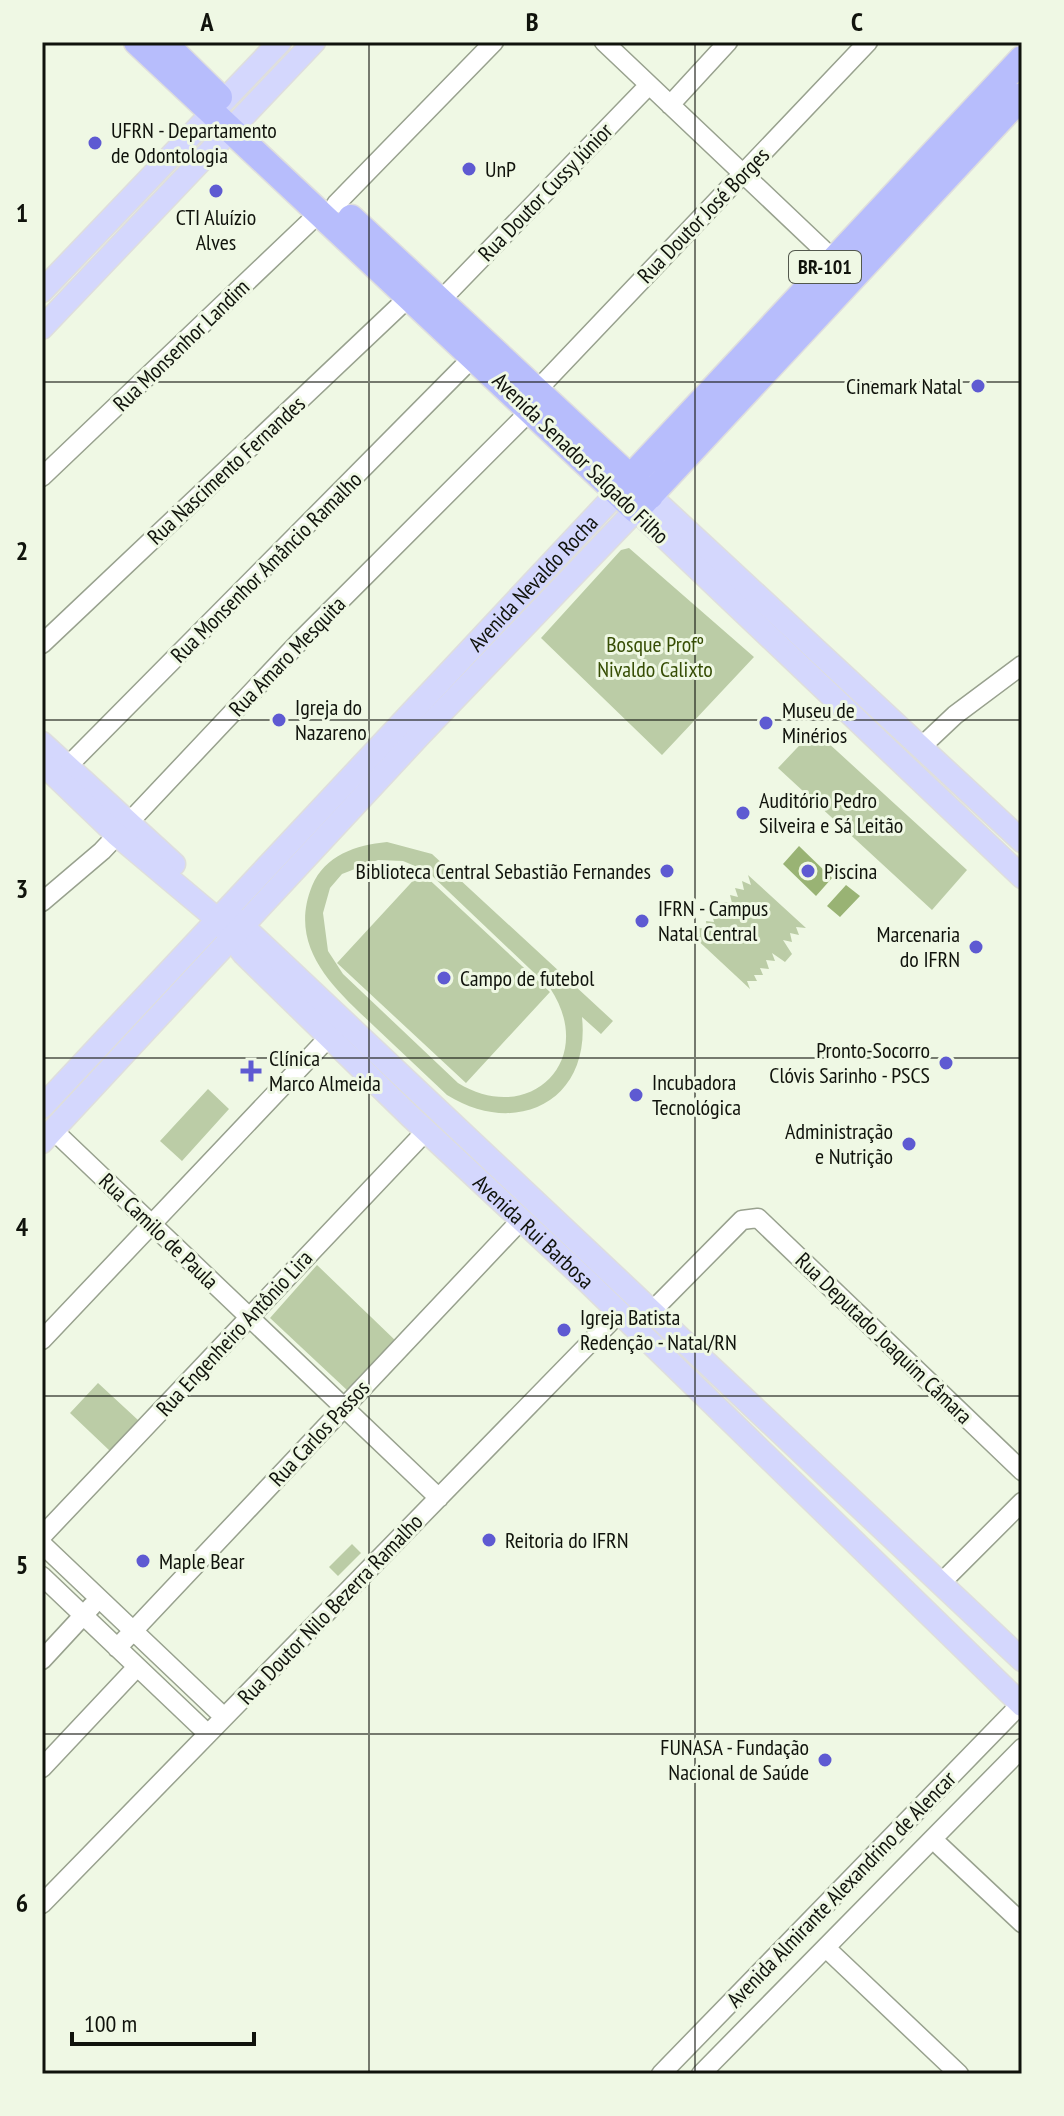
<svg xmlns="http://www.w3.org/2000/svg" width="1064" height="2116" font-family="'PT Sans Narrow',sans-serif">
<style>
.green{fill:#bbcca6;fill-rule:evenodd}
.water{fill:#99b374}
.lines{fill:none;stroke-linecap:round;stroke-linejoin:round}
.minor-casing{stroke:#98a18e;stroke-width:21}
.major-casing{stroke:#dededd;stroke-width:25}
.highway-casing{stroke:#dededd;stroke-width:29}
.minor{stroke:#fff;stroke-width:18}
.major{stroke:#d4d7fd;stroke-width:22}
.highway{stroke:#b7bdfc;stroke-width:26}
.grid{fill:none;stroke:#10130c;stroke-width:2;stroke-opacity:0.55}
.poi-dot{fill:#5e5ad2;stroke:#eff8e4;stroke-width:3}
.labels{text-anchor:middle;stroke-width:6;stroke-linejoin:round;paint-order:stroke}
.shield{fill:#eff8e4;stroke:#53584d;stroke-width:2}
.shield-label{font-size:20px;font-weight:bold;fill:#10130c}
.poi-label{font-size:22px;fill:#10130c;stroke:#eff8e4;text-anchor:start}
.street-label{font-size:22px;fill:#10130c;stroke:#eff8e4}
.park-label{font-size:22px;fill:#364d04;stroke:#eff8e4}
.neatline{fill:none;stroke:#10130c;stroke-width:3}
.grid-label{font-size:26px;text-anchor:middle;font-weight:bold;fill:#10130c}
</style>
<rect width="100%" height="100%" fill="#eff8e4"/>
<path class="green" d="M 629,548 L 754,657 L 662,755 L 541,638 L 621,550 Z
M 814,730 L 967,870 L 932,910 L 778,768 Z
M 387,842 L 432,854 L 613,1021 L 601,1034 L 582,1017 C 591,1102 516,1138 447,1095 C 423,1072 399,1050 375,1027 C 335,989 287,948 312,886 C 325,855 356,845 387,842 ZM 378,860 L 403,861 L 427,871 L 550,988 C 598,1060 530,1127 458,1083 L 343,974 L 328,951 L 323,913 L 330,888 L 342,874 Z
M 421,872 L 550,992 L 466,1083 L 337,963 Z
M 748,875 L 806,928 L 796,927 L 799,935 L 790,933 L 792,942 L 783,940 L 792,954 L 785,962 L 772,953 L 775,961 L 766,960 L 769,969 L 760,968 L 763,975 L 754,975 L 757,981 L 747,981 L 750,989 L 692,935 L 700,936 L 699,928 L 707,929 L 706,921 L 714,922 L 712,914 L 721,916 L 719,908 L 726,910 L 724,902 L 732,903 L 730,895 L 738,897 L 735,888 L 744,890 L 742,881 L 751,885 Z
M 208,1089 L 229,1109 L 182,1161 L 160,1141 Z
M 317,1265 L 397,1342 L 348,1391 L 270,1318 Z
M 98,1383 L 138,1420 L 110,1451 L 70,1413 Z
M 352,1544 L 361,1553 L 338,1576 L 329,1567 Z"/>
<path class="water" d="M 799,846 L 832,878 L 816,896 L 783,864 Z
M 846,885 L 860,896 L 840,917 L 827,906 Z"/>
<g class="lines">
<defs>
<path id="minor" d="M 604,42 L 833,259
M 670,105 L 728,42
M 336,204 L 494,42
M 442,299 L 649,85
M 539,388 L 868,42
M 42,477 L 320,212
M 42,644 L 410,296
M 920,748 L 955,715 L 1022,665
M 59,775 L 474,356
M 42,902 L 102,851 L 301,640 L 532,409
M 53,1130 L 439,1498
M 653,1310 L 742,1220 L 758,1218 L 1022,1471
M 42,1340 L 329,1037
M 42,1536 L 426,1131
M 42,1544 L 224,1717
M 42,1576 L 208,1734
M 942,1582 L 1022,1502
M 117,1648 L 522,1219
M 42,1660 L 92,1606
M 42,1768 L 137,1667
M 940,1846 L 1022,1923
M 42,1904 L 619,1313
M 826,1948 L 959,2074
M 661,2074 L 1015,1710 L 1022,1707
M 701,2074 L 1022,1748"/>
<g id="major">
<path d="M 42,291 L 280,42"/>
<path d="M 42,328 L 314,42"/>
<path d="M 650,496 L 1022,841"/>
<path d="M 42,743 L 174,864"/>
<path id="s1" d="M 42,763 L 117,835 L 217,919 L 244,954 L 410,1116 L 589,1283 L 1022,1705"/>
<path d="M 232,916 L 1022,1660"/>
<path id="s2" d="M 42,1107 L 617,493"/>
<path d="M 42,1142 L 419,736 L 636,510 L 1022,877"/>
</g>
<path id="highway" d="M 137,42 L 636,510 L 1022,96
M 163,42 L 219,97
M 351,218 L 650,496
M 619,490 L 1022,59"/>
</defs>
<use href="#minor" class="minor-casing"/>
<use href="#major" class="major-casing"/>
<use href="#highway" class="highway-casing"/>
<use href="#minor" class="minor"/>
<use href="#major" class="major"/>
<use href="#highway" class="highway"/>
</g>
<path class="grid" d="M 369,42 L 369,2074M 695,42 L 695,2074M 42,382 L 1022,382M 42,720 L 1022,720M 42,1058 L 1022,1058M 42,1396 L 1022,1396M 42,1734 L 1022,1734"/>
<g class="poi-dot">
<circle cx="95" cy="143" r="8"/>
<circle cx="469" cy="169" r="8"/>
<circle cx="216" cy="191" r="8"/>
<circle cx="978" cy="386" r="8"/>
<circle cx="279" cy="720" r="8"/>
<circle cx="766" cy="723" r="8"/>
<circle cx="743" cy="813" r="8"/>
<circle cx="667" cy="871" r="8"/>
<circle cx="808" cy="871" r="8"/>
<circle cx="642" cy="921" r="8"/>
<circle cx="976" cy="947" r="8"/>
<circle cx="444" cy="978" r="8"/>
<circle cx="946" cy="1063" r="8"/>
<path d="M247 1059h8v8h8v8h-8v8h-8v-8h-8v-8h8z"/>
<circle cx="636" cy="1095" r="8"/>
<circle cx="909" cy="1144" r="8"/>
<circle cx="564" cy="1330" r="8"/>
<circle cx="489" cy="1540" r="8"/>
<circle cx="143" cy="1561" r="8"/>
<circle cx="825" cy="1760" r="8"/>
</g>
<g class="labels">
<rect class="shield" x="789" y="251" width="72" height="32" rx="6"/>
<g class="shield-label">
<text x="825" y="274">BR-101</text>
</g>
<g class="poi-label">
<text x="111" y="138">UFRN - Departamento<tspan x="111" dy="25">de Odontologia</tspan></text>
<text x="485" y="177">UnP</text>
<text x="216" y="225" text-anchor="middle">CTI Aluízio<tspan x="216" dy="25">Alves</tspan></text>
<text x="962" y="394" text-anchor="end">Cinemark Natal</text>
<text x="295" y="715">Igreja do<tspan x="295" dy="25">Nazareno</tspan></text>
<text x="782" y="718">Museu de<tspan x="782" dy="25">Minérios</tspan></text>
<text x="759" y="808">Auditório Pedro<tspan x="759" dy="25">Silveira e Sá Leitão</tspan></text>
<text x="651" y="879" text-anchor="end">Biblioteca Central Sebastião Fernandes</text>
<text x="824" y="879">Piscina</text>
<text x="658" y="916">IFRN - Campus<tspan x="658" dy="25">Natal Central</tspan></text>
<text x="960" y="942" text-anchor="end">Marcenaria<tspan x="960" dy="25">do IFRN</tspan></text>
<text x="460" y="986">Campo de futebol</text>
<text x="930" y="1058" text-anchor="end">Pronto-Socorro<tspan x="930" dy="25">Clóvis Sarinho - PSCS</tspan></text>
<text x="269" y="1066">Clínica<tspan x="269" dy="25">Marco Almeida</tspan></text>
<text x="652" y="1090">Incubadora<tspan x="652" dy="25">Tecnológica</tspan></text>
<text x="893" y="1139" text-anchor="end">Administração<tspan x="893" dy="25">e Nutrição</tspan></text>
<text x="580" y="1325">Igreja Batista<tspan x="580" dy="25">Redenção - Natal/RN</tspan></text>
<text x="505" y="1548">Reitoria do IFRN</text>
<text x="159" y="1569">Maple Bear</text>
<text x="809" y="1755" text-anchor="end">FUNASA - Fundação<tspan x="809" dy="25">Nacional de Saúde</tspan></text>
</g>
<g class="street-label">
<text transform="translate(545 192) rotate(-46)" y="8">Rua Doutor Cussy Júnior</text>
<text transform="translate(703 215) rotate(-46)" y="8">Rua Doutor José Borges</text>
<text transform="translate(181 345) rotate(-44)" y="8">Rua Monsenhor Landim</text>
<text transform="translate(581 458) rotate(44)" y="8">Avenida Senador Salgado Filho</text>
<text transform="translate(226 470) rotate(-43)" y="8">Rua Nascimento Fernandes</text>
<text transform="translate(266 567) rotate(-45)" y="8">Rua Monsenhor Amâncio Ramalho</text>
<text dy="8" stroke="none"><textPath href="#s2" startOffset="718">Avenida Nevaldo Rocha</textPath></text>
<text transform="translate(287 656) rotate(-46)" y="8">Rua Amaro Mesquita</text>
<text transform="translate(159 1231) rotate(44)" y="8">Rua Camilo de Paula</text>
<text dy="8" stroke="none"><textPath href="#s1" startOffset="680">Avenida Rui Barbosa</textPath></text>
<text transform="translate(234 1333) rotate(-47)" y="8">Rua Engenheiro Antônio Lira</text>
<text transform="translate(884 1338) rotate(44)" y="8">Rua Deputado Joaquim Câmara</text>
<text transform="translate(319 1433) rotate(-47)" y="8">Rua Carlos Passos</text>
<text transform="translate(330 1609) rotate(-46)" y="8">Rua Doutor Nilo Bezerra Ramalho</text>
<text transform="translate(841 1889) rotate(-46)" y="8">Avenida Almirante Alexandrino de Alencar</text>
</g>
<g class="park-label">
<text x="655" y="652">Bosque Profº<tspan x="655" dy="25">Nivaldo Calixto</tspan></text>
</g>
</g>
<rect width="1064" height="2116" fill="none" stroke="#eff8e4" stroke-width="88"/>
<path d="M72 2032v12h182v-12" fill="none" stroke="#10130c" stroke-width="4"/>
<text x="84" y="2032" font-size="24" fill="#10130c" stroke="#eff8e4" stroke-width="6" paint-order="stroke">100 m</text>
<rect x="44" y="44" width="976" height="2028" class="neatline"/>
<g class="grid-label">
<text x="207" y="31">A</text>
<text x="532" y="31">B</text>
<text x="857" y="31">C</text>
<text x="22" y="222">1</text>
<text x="22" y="560">2</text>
<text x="22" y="898">3</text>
<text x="22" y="1236">4</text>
<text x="22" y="1574">5</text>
<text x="22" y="1912">6</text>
</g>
</svg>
